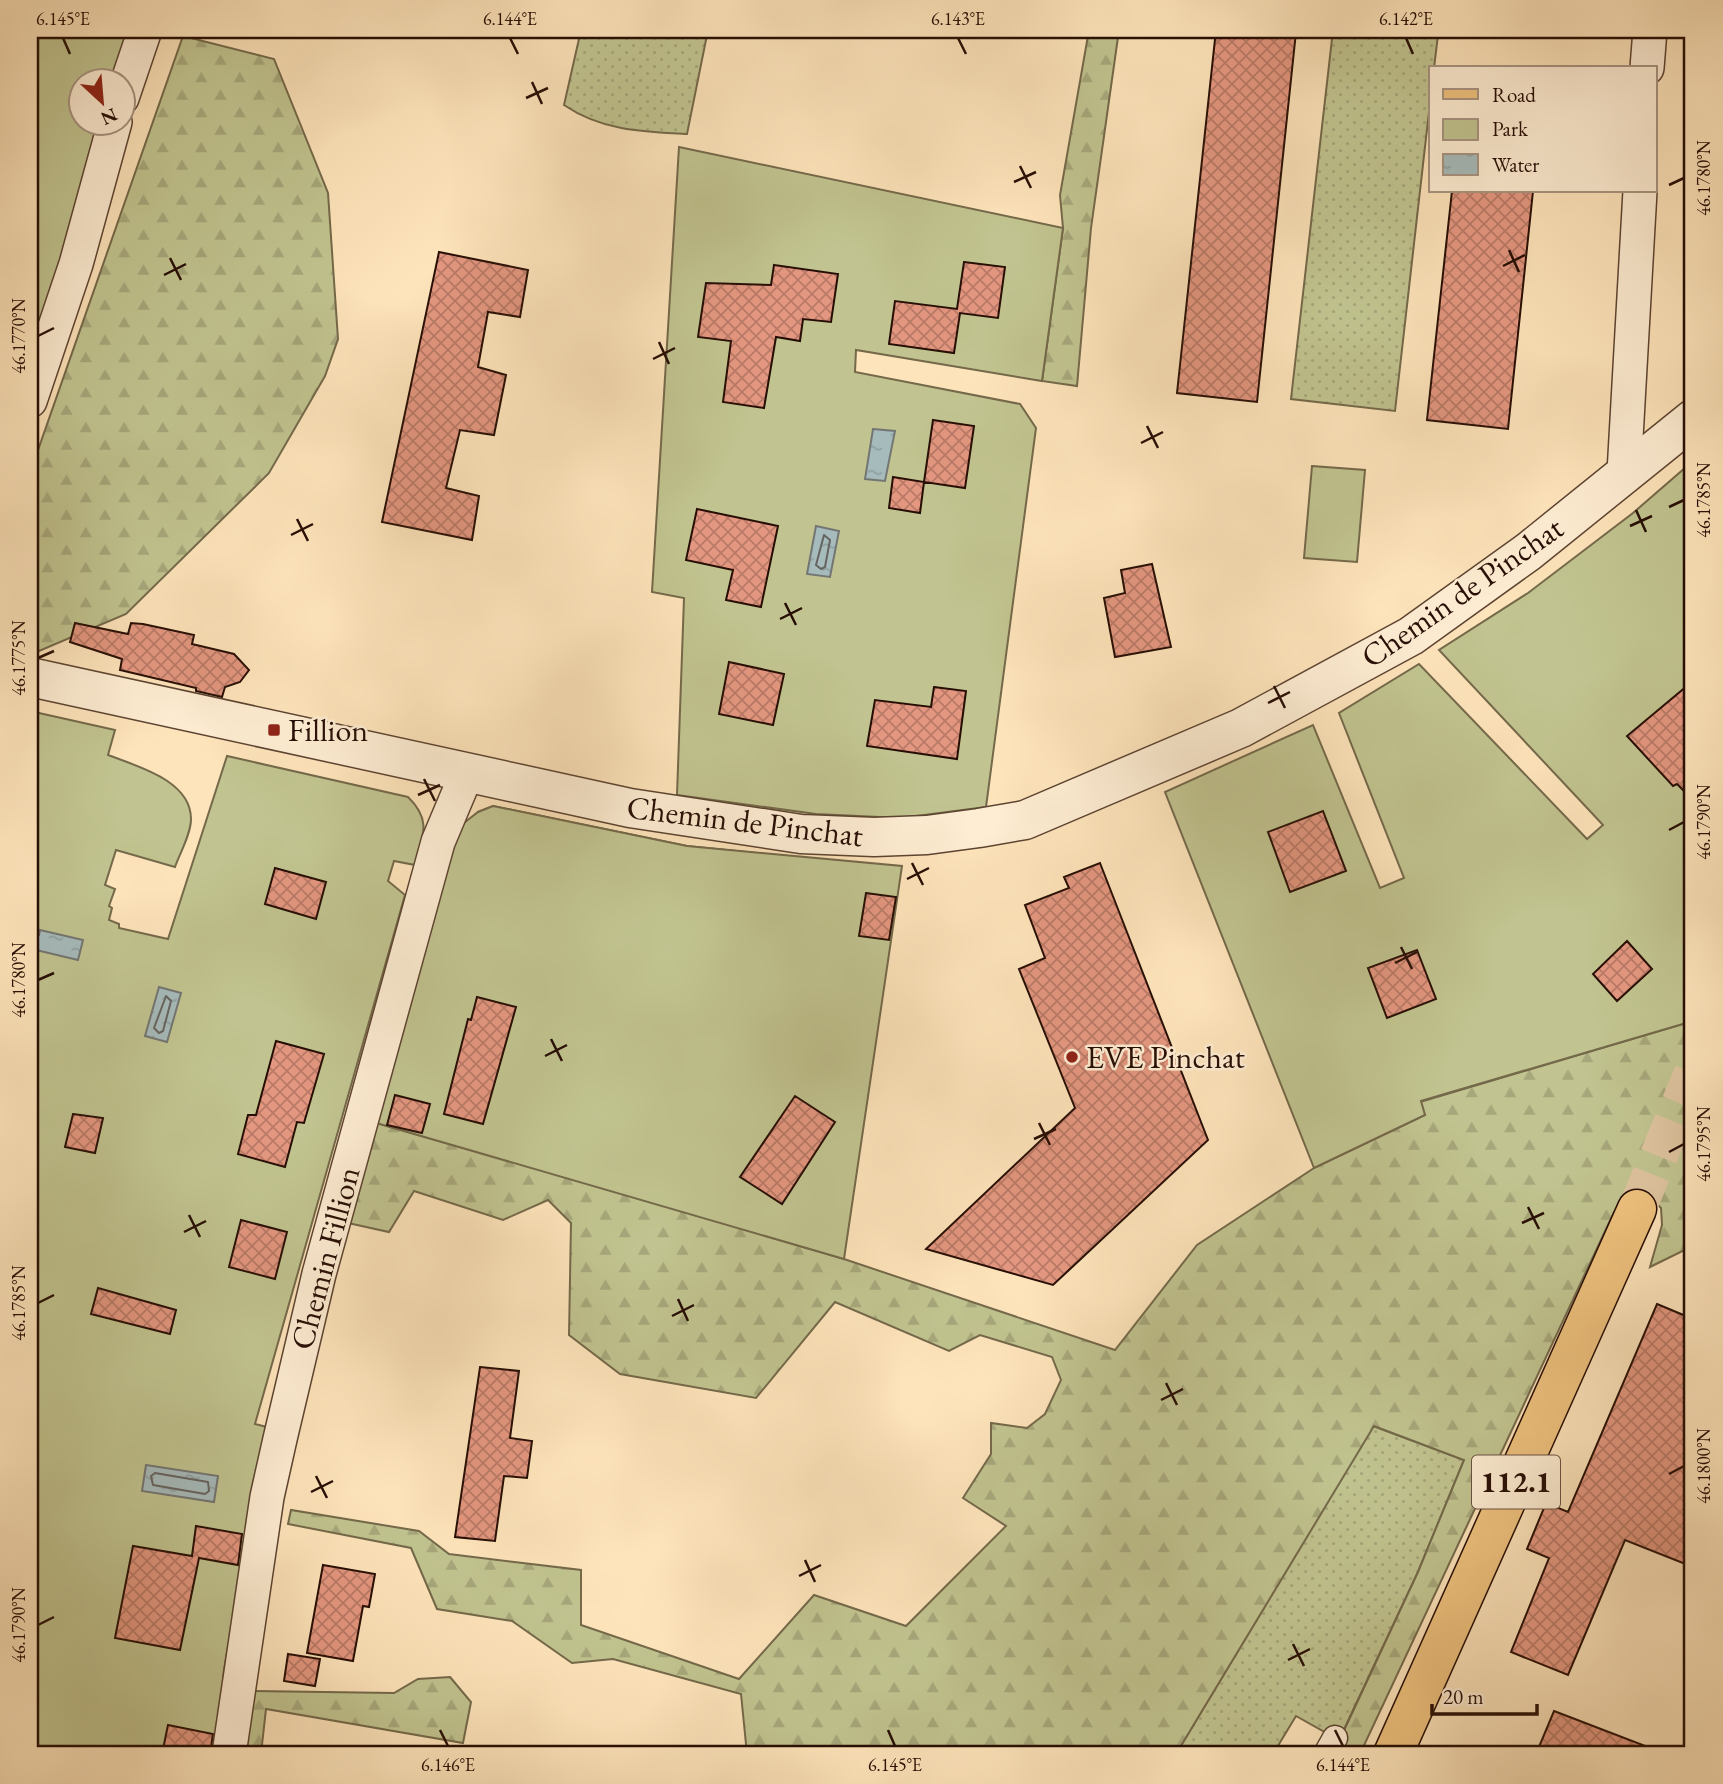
<svg xmlns="http://www.w3.org/2000/svg" width="1723" height="1784" font-family="'EB Garamond',serif">
<style>
.grass{fill:url(#grass-dots);stroke:#74694a;stroke-width:2}
.forest{fill:url(#forest-firs);stroke:#74694a;stroke-width:2}
.green{fill:#c1c490;stroke:#74694a;stroke-width:2}
.water{fill:url(#water-ripples);stroke:#737673;stroke-width:2}
.lines{fill:none;stroke-linecap:round;stroke-linejoin:round}
.shore{stroke:#666460;stroke-width:2}
.building{fill:url(#building-cross-hatch);stroke:#270e05;stroke-width:2}
.primary-tunnel{stroke:#dec4a0;stroke-width:38;stroke-dasharray:38 19;stroke-linecap:butt}
.pedestrian-casing{stroke:#5d4432;stroke-width:27}
.minor-casing{stroke:#5d4432;stroke-width:36}
.tertiary-casing{stroke:#5d4432;stroke-width:41}
.primary-casing{stroke:#270e05;stroke-width:41}
.pedestrian{stroke:#feedd3;stroke-width:24}
.minor{stroke:#feedd3;stroke-width:33}
.tertiary{stroke:#feedd3;stroke-width:38}
.primary{stroke:#efc27e;stroke-width:38}
.ticks{fill:none;stroke:#270e05;stroke-width:2.5}
.poi-dot{fill:#8f2418;stroke:#feedd3;stroke-width:2.5}
.labels{text-anchor:middle;stroke-width:5;stroke-linejoin:round;paint-order:stroke}
.shield{fill:#feedd3;stroke:#685143;stroke-width:2}
.shield-label{font-size:30px;font-weight:bold;fill:#270e05}
.street-label{font-size:32px;fill:#270e05;stroke:#feedd3}
.poi-label{font-size:32px;fill:#270e05;stroke:#feedd3;text-anchor:start}
.neatline{fill:none;stroke:#270e05;stroke-width:2.5}
.ticks-label{font-size:18px;text-anchor:middle;fill:#270e05}
</style>
<defs>
<pattern id="grass-dots" width="8" height="8" patternUnits="userSpaceOnUse" patternTransform="scale(1.75)"><rect width="8" height="8" fill="#c1c490"/><path d="M2 2h.1M6 6h.1" fill="none" stroke="#a6a77b" stroke-width="1.8" stroke-linecap="round"/></pattern>
<pattern id="forest-firs" width="22" height="20" patternUnits="userSpaceOnUse" patternTransform="scale(1.75)"><rect width="22" height="20" fill="#c1c490"/><path d="M5 1l3.5 6h-7zM16 11l3.5 6h-7z" fill="#a6a77b"/></pattern>
<pattern id="water-ripples" width="26" height="14" patternUnits="userSpaceOnUse" patternTransform="scale(1.75)"><rect width="26" height="14" fill="#a6bbbc"/><path d="M2 4q2-2 4 0t4 0M15 11q2-2 4 0t4 0" fill="none" stroke="#8fa0a0"/></pattern>
<pattern id="building-cross-hatch" width="8" height="8" patternUnits="userSpaceOnUse" patternTransform="scale(1.75)"><rect width="8" height="8" fill="#e49780"/><path d="M0 0l8 8M0 8l8-8" fill="none" stroke="#b97a67"/></pattern>
</defs>
<rect width="100%" height="100%" fill="#fee4bb"/>
<filter id="stains"><feTurbulence type="fractalNoise" baseFrequency=".00286" numOctaves="4"/><feColorMatrix values="0 0 0 0 .2 0 0 0 0 .09 0 0 0 0 .02 0 0 0 .5 -.17"/></filter>
<radialGradient id="worn" r=".72"><stop offset=".6" stop-color="#630" stop-opacity="0"/><stop offset="1" stop-color="#630" stop-opacity=".3"/></radialGradient>
<path class="grass" d="M 581,30 L 708,30 L 687,134 C 644,132 602,131 564,105 Z
M 1333,30 L 1390,30 L 1438,35 L 1434,68 L 1431,68 L 1431,94 L 1395,411 L 1291,399 Z
M 1373,1426 L 1464,1460 L 1418,1572 L 1339,1740 L 1296,1716 L 1273,1754 L 1176,1754 Z"/>
<path class="forest" d="M 1089,30 L 1119,30 L 1091,228 L 1077,386 L 1042,381 L 1063,228 L 1060,195 Z
M 183,36 L 274,59 L 328,193 L 338,339 L 325,376 L 269,473 L 126,614 L 39,651 L 30,640 L 30,473 Z
M 493,806 L 687,846 L 775,855 L 679,1210 L 844,1259 L 1115,1350 L 1197,1245 L 1314,1168 L 1425,1115 L 1420,1102 L 1693,1021 L 1693,1155 L 1689,1156 L 1693,1160 L 1693,1246 L 1650,1267 L 1662,1225 L 1661,1208 L 1653,1200 L 1625,1202 L 1614,1212 L 1360,1754 L 1333,1754 L 1418,1572 L 1464,1460 L 1374,1426 L 1176,1754 L 747,1754 L 741,1694 L 613,1659 L 572,1663 L 512,1621 L 437,1609 L 411,1548 L 288,1524 L 291,1510 L 419,1531 L 449,1554 L 581,1570 L 581,1625 L 739,1679 L 814,1595 L 906,1626 L 1006,1526 L 963,1498 L 991,1454 L 991,1423 L 1027,1428 L 1045,1414 L 1061,1380 L 1052,1357 L 980,1335 L 949,1351 L 835,1302 L 756,1398 L 620,1374 L 569,1335 L 571,1223 L 548,1200 L 503,1220 L 414,1191 L 389,1232 L 348,1223 L 373,1122 L 506,1160 L 478,812 Z
M 450,1677 L 471,1702 L 463,1743 L 266,1709 L 261,1754 L 244,1754 L 250,1691 L 394,1693 L 418,1679 Z"/>
<path class="green" d="M 30,30 L 132,30 L 116,80 L 80,80 L 80,122 L 104,123 L 30,356 Z
M 679,147 L 1063,228 L 1042,381 L 856,350 L 855,372 L 1020,404 L 1036,428 L 986,807 L 901,818 L 816,814 L 677,795 L 684,598 L 652,592 Z
M 1693,461 L 1693,1021 L 1421,1101 L 1425,1115 L 1314,1168 L 1165,792 L 1313,725 L 1380,888 L 1404,878 L 1339,713 L 1419,664 L 1587,839 L 1603,825 L 1439,650 L 1528,593 L 1633,513 Z
M 1312,466 L 1365,470 L 1357,562 L 1304,558 Z
M 30,711 L 115,730 L 108,755 C 136,766 191,780 191,819 C 191,834 180,853 175,867 L 116,850 L 105,885 L 115,889 L 109,906 L 112,908 L 109,920 L 119,924 L 119,928 L 168,939 L 227,756 L 408,797 C 432,820 423,836 415,865 L 394,861 L 388,881 L 405,895 L 255,1424 L 267,1427 L 224,1670 L 217,1754 L 30,1754 Z
M 493,806 L 687,846 L 902,866 L 844,1259 L 373,1122 L 460,826 L 478,812 Z"/>
<path class="water" d="M 873,429 L 895,431 L 885,481 L 865,479 Z
M 816,526 L 839,531 L 830,577 L 807,574 Z
M 40,930 L 83,940 L 78,960 L 36,950 L 37,945 L 31,944 L 33,934 L 39,935 Z
M 159,987 L 181,993 L 167,1042 L 145,1036 Z
M 146,1465 L 218,1476 L 214,1502 L 142,1491 Z"/>
<g class="lines">
<path class="shore" d="M 824,535 L 830,540 L 825,567 L 821,569 L 816,565 Z
M 166,996 L 171,1001 L 163,1031 L 159,1033 L 154,1028 Z
M 155,1473 L 208,1482 L 209,1491 L 205,1494 L 153,1485 L 151,1476 Z"/>
</g>
<path class="building" d="M 1216,30 L 1296,32 L 1257,402 L 1177,393 Z
M 1452,191 L 1533,191 L 1508,429 L 1427,420 Z
M 439,252 L 528,270 L 520,317 L 488,312 L 478,367 L 506,375 L 494,435 L 460,430 L 446,488 L 479,496 L 472,540 L 382,522 Z
M 964,262 L 1005,267 L 998,318 L 960,313 L 954,353 L 889,344 L 895,301 L 957,309 Z
M 774,265 L 838,274 L 831,322 L 803,319 L 800,341 L 776,337 L 764,408 L 723,402 L 731,341 L 698,337 L 706,283 L 771,285 Z
M 933,420 L 974,426 L 965,488 L 924,482 Z
M 893,477 L 924,482 L 920,513 L 889,508 Z
M 697,509 L 778,526 L 761,607 L 726,600 L 733,570 L 686,560 Z
M 1152,564 L 1171,647 L 1115,657 L 1104,598 L 1125,593 L 1121,570 Z
M 75,623 L 128,634 L 131,623 L 143,624 L 194,635 L 192,644 L 234,654 L 249,670 L 240,682 L 225,687 L 222,697 L 196,691 L 196,688 L 120,670 L 122,659 L 70,642 Z
M 729,662 L 784,674 L 773,725 L 719,714 Z
M 1693,681 L 1693,800 L 1677,784 L 1673,786 L 1627,736 Z
M 934,687 L 966,691 L 957,759 L 867,746 L 875,700 L 931,707 Z
M 1323,811 L 1346,871 L 1290,892 L 1268,832 Z
M 1100,863 L 1208,1140 L 1053,1285 L 926,1249 L 1075,1108 L 1019,969 L 1045,958 L 1025,905 L 1069,888 L 1064,877 Z
M 275,868 L 326,882 L 316,919 L 265,904 Z
M 866,893 L 896,897 L 889,940 L 859,936 Z
M 1627,941 L 1652,969 L 1617,1001 L 1593,974 Z
M 1417,950 L 1436,999 L 1387,1018 L 1368,968 Z
M 477,997 L 516,1007 L 483,1124 L 444,1114 L 468,1019 L 471,1020 Z
M 276,1041 L 324,1054 L 304,1123 L 297,1122 L 285,1167 L 238,1154 L 248,1115 L 256,1115 Z
M 395,1095 L 430,1104 L 422,1133 L 387,1125 Z
M 795,1096 L 835,1122 L 782,1204 L 740,1177 Z
M 73,1114 L 103,1118 L 95,1153 L 65,1147 Z
M 241,1220 L 287,1232 L 275,1279 L 229,1267 Z
M 98,1288 L 176,1310 L 170,1334 L 91,1314 Z
M 1657,1304 L 1693,1319 L 1693,1567 L 1625,1540 L 1568,1675 L 1511,1652 L 1549,1558 L 1527,1549 L 1546,1503 L 1568,1512 Z
M 480,1367 L 519,1371 L 510,1438 L 532,1441 L 527,1478 L 504,1476 L 495,1541 L 455,1537 Z
M 196,1526 L 242,1534 L 238,1565 L 199,1558 L 180,1650 L 115,1638 L 133,1546 L 192,1556 Z
M 323,1565 L 375,1574 L 369,1607 L 363,1606 L 353,1661 L 307,1653 Z
M 288,1654 L 320,1659 L 315,1686 L 284,1681 Z
M 1554,1711 L 1661,1752 L 1660,1754 L 1536,1754 Z
M 168,1725 L 213,1734 L 210,1754 L 162,1754 Z"/>
<g class="lines">
<path class="primary-tunnel" d="M 1637,1209 L 1693,1073"/>
<defs>
<path id="pedestrian" d="M 1326,1754 L 1335,1738"/>
<path id="minor" d="M 1647,68 L 1650,30
M 122,98 L 145,30
M 30,401 L 76,264 L 115,122
M 1624,473 L 1640,191
M 229,1754 L 267,1497 L 280,1439 L 319,1274 L 438,842 L 467,773"/>
<path id="tertiary" d="M 30,677 L 630,808 L 801,834 L 874,837 L 927,835 L 979,828 L 1025,820 L 1241,728 L 1411,636 L 1528,552 L 1693,419"/>
<path id="primary" d="M 1393,1754 L 1637,1209"/>
</defs>
<use href="#pedestrian" class="pedestrian-casing"/>
<use href="#minor" class="minor-casing"/>
<use href="#tertiary" class="tertiary-casing"/>
<use href="#primary" class="primary-casing"/>
<use href="#pedestrian" class="pedestrian"/>
<use href="#minor" class="minor"/>
<use href="#tertiary" class="tertiary"/>
<use href="#primary" class="primary"/>
</g>
<path class="ticks" d="M 63,38 L 70,54M 510,38 L 518,54M 958,38 L 966,54M 1406,38 L 1413,54M 532,82 L 542,104M 526,98 L 548,88M 1020,166 L 1031,188M 1014,182 L 1036,172M 1669,185 L 1684,178M 1509,250 L 1519,272M 170,258 L 181,280M 1503,266 L 1525,255M 164,275 L 186,264M 38,336 L 54,328M 659,342 L 669,364M 653,359 L 675,348M 1147,426 L 1158,448M 1141,443 L 1163,432M 1669,507 L 1684,500M 1636,510 L 1646,532M 297,519 L 308,541M 1630,526 L 1652,516M 291,535 L 313,524M 785,603 L 796,625M 780,619 L 802,608M 38,658 L 54,651M 1274,686 L 1285,708M 1268,703 L 1290,692M 424,779 L 435,801M 418,795 L 440,785M 1669,830 L 1684,822M 912,863 L 923,885M 907,879 L 929,868M 1401,947 L 1412,969M 1395,963 L 1417,952M 38,980 L 54,973M 551,1039 L 562,1061M 545,1056 L 567,1045M 1039,1123 L 1050,1145M 1034,1139 L 1056,1129M 1669,1152 L 1684,1144M 1528,1207 L 1539,1229M 189,1215 L 200,1237M 1522,1223 L 1544,1213M 184,1232 L 206,1221M 678,1299 L 688,1321M 38,1303 L 54,1295M 672,1316 L 694,1305M 1166,1383 L 1177,1405M 1161,1400 L 1183,1389M 1669,1474 L 1684,1466M 316,1476 L 327,1498M 311,1492 L 333,1481M 805,1560 L 815,1582M 799,1576 L 821,1565M 38,1625 L 54,1617M 1293,1644 L 1304,1666M 1288,1660 L 1310,1649M 440,1730 L 448,1746M 888,1730 L 895,1746M 1335,1730 L 1343,1746"/>
<g class="poi-dot">
<rect x="267" y="723" width="14" height="14" rx="3.5"/>
<circle cx="1072" cy="1057" r="7"/>
</g>
<g class="labels">
<rect class="shield" x="1472" y="1455.5" width="88" height="53" rx="5"/>
<g class="shield-label">
<text x="1516" y="1492">112.1</text>
</g>
<g class="street-label">
<text transform="translate(1462 592) rotate(-35)" y="11">Chemin de Pinchat</text>
<text transform="translate(745 821) rotate(7)" y="11">Chemin de Pinchat</text>
<text transform="translate(325 1258) rotate(-75)" y="11">Chemin Fillion</text>
</g>
<g class="poi-label">
<text x="288" y="741">Fillion</text>
<text x="1086" y="1068">EVE Pinchat</text>
</g>
</g>
<rect width="1723" height="1784" fill="none" stroke="#fee4bb" stroke-width="77"/>
<rect x="1429" y="66" width="228" height="126" fill="#feedd3" stroke="#a89481" stroke-width="2"/>
<rect x="1443" y="89" width="35" height="10" fill="#efc27e" stroke="#a89481" stroke-width="2"/>
<text x="1492" y="102" font-size="21" fill="#270e05">Road</text>
<rect x="1443" y="119" width="35" height="21" fill="#c1c490" stroke="#a89481" stroke-width="2"/>
<text x="1492" y="136" font-size="21" fill="#270e05">Park</text>
<rect x="1443" y="154" width="35" height="21" fill="url(#water-ripples)" stroke="#a89481" stroke-width="2"/>
<text x="1492" y="172" font-size="21" fill="#270e05">Water</text>
<g transform="translate(102 102) rotate(154)"><circle r="33" fill="#feedd3" stroke="#a89481" stroke-width="2"/>
<path d="M0-5L12 26L0 18L-12 26Z" fill="#8f2418"/>
<text y="-10" font-size="19" font-weight="bold" text-anchor="middle" fill="#270e05">N</text>
</g>
<path d="M1432 1704v10h105v-10" fill="none" stroke="#270e05" stroke-width="3.5"/>
<text x="1443" y="1704" font-size="21" fill="#270e05" stroke="#feedd3" stroke-width="5" paint-order="stroke">20 m</text>
<rect x="38" y="38" width="1646" height="1708" class="neatline"/>
<g class="ticks-label">
<text x="63" y="25">6.145°E</text>
<text x="510" y="25">6.144°E</text>
<text x="958" y="25">6.143°E</text>
<text x="1406" y="25">6.142°E</text>
<text transform="translate(1704 178) rotate(-90)" y="6">46.1780°N</text>
<text transform="translate(19 336) rotate(-90)" y="6">46.1770°N</text>
<text transform="translate(1704 500) rotate(-90)" y="6">46.1785°N</text>
<text transform="translate(19 658) rotate(-90)" y="6">46.1775°N</text>
<text transform="translate(1704 822) rotate(-90)" y="6">46.1790°N</text>
<text transform="translate(19 980) rotate(-90)" y="6">46.1780°N</text>
<text transform="translate(1704 1144) rotate(-90)" y="6">46.1795°N</text>
<text transform="translate(19 1303) rotate(-90)" y="6">46.1785°N</text>
<text transform="translate(1704 1466) rotate(-90)" y="6">46.1800°N</text>
<text transform="translate(19 1625) rotate(-90)" y="6">46.1790°N</text>
<text x="448" y="1771">6.146°E</text>
<text x="895" y="1771">6.145°E</text>
<text x="1343" y="1771">6.144°E</text>
</g>
<rect width="100%" height="100%" filter="url(#stains)"/>
<rect width="100%" height="100%" fill="url(#worn)"/>
</svg>
